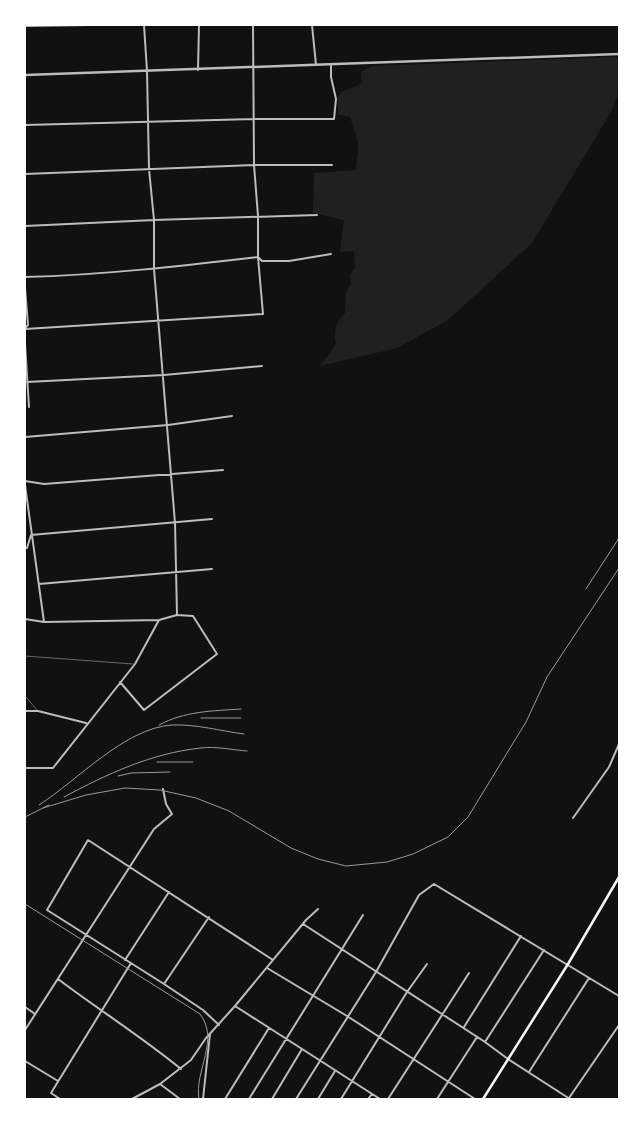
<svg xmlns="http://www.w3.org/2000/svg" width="644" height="1124" font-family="'PT Sans',sans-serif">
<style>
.green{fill:#202020}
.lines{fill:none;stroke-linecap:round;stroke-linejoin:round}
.service{stroke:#bcbcbc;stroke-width:0.5}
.minor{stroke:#bcbcbc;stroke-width:2}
.tertiary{stroke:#bcbcbc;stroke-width:2.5}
.secondary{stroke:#f5f5f5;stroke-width:2.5}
.tram{stroke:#9a9a9a;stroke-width:1}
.rail{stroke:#9a9a9a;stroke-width:1}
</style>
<rect width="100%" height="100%" fill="#111"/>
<path class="green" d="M 612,57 L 619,58 L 619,92 L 611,112 L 532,243 L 448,320 L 397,348 L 320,366 L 336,344 C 333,332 336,322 345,313 L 346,291 L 351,284 L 350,275 L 355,267 L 354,251 L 340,252 L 344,220 L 313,213 L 314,173 L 356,170 C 356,162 359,153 358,145 C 357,136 353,126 350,117 L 338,114 L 338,97 L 341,92 L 357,86 L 362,82 L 361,77 L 362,71 L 373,66 Z"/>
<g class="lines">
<path class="service" d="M 25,656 L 133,664
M 25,696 L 37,710"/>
<path class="minor" d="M 144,25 L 147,71 L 149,169 L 154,220 L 154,269 L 175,523 L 177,615
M 312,25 L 316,65
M 25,26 L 92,25
M 198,70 L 199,25
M 25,125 L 254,119 L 334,119 L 336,99 L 331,77 L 331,66
M 25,174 L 254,165 L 332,165
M 25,226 L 154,220 L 317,215
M 25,277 C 103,275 181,266 258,257 L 262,261 L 289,261 L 331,254
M 25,288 L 28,325 L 25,328
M 25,329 L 263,314 L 258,257 L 258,216 L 254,165 L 253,25
M 25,344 L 29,407
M 27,382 L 164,375 L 262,366
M 25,437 L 168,425 L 232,416
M 25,481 L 44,484 L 223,470
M 25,485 L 44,622
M 25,548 L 27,548 L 31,535 L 212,519
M 39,584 L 212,569
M 25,619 L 44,622 L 159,620 L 177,615 L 193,616 L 217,654 L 144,710 L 120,682
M 25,711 L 38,711 L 86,723
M 25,768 L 53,768 L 135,664 L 159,620
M 573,818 L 609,767 L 619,744
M 303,924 L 485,1042 L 508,1059 L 570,1099
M 125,960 L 169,892
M 267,968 L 347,1016 L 475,1099
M 58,979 C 99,1010 142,1037 181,1069
M 164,984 L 209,917
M 235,1006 L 380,1099
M 25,1007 L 35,1014
M 219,1025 L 203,1010 L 164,984 L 47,910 L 88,840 L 273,960
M 464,1027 L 521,936
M 25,1030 L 154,829 L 172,814 L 166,804 L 163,789
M 485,1042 L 544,950
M 25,1061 L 58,1081
M 529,1072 L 589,978
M 160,1084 L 180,1099
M 569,1098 L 619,1025
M 60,1099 L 51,1093 L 131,963
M 132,1099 L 160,1084 L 191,1060 L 206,1038 L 235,1006 L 306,920 L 318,909
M 203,1099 L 210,1034
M 225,1099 L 269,1028
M 249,1099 L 363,915
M 272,1099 L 302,1049
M 296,1099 L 376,972 L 419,895 L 434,884 L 619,996
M 318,1099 L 335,1071
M 341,1099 L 407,992 L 427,964
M 368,1099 L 372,1094
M 388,1099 L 469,973
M 437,1099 L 477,1037"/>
<path class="tertiary" d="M 25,75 C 223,69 421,60 619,54"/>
<path class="secondary" d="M 483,1099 L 568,964 L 619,877"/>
<path class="tram" d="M 25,904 L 200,1014 C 220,1040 194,1071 199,1099"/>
<path class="rail" d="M 586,589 L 619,538
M 201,718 L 241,718
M 159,725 C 185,711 212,711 241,709
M 157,762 L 193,762
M 118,776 L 131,773 L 170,772
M 64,797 C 107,774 152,753 201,748 C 216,746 232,750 247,751
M 39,805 C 78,780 125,728 172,725 C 196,724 221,731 244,734
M 43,808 L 86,795 L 125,788 L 160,790 L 196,798 L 229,811 L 291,848 L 318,859 L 346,866 L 387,862 L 413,854 L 448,837 L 468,817 L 526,722 L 547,677 L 619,568
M 25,817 L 49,805"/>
</g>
<rect width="644" height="1124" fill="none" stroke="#ffffff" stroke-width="52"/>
</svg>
